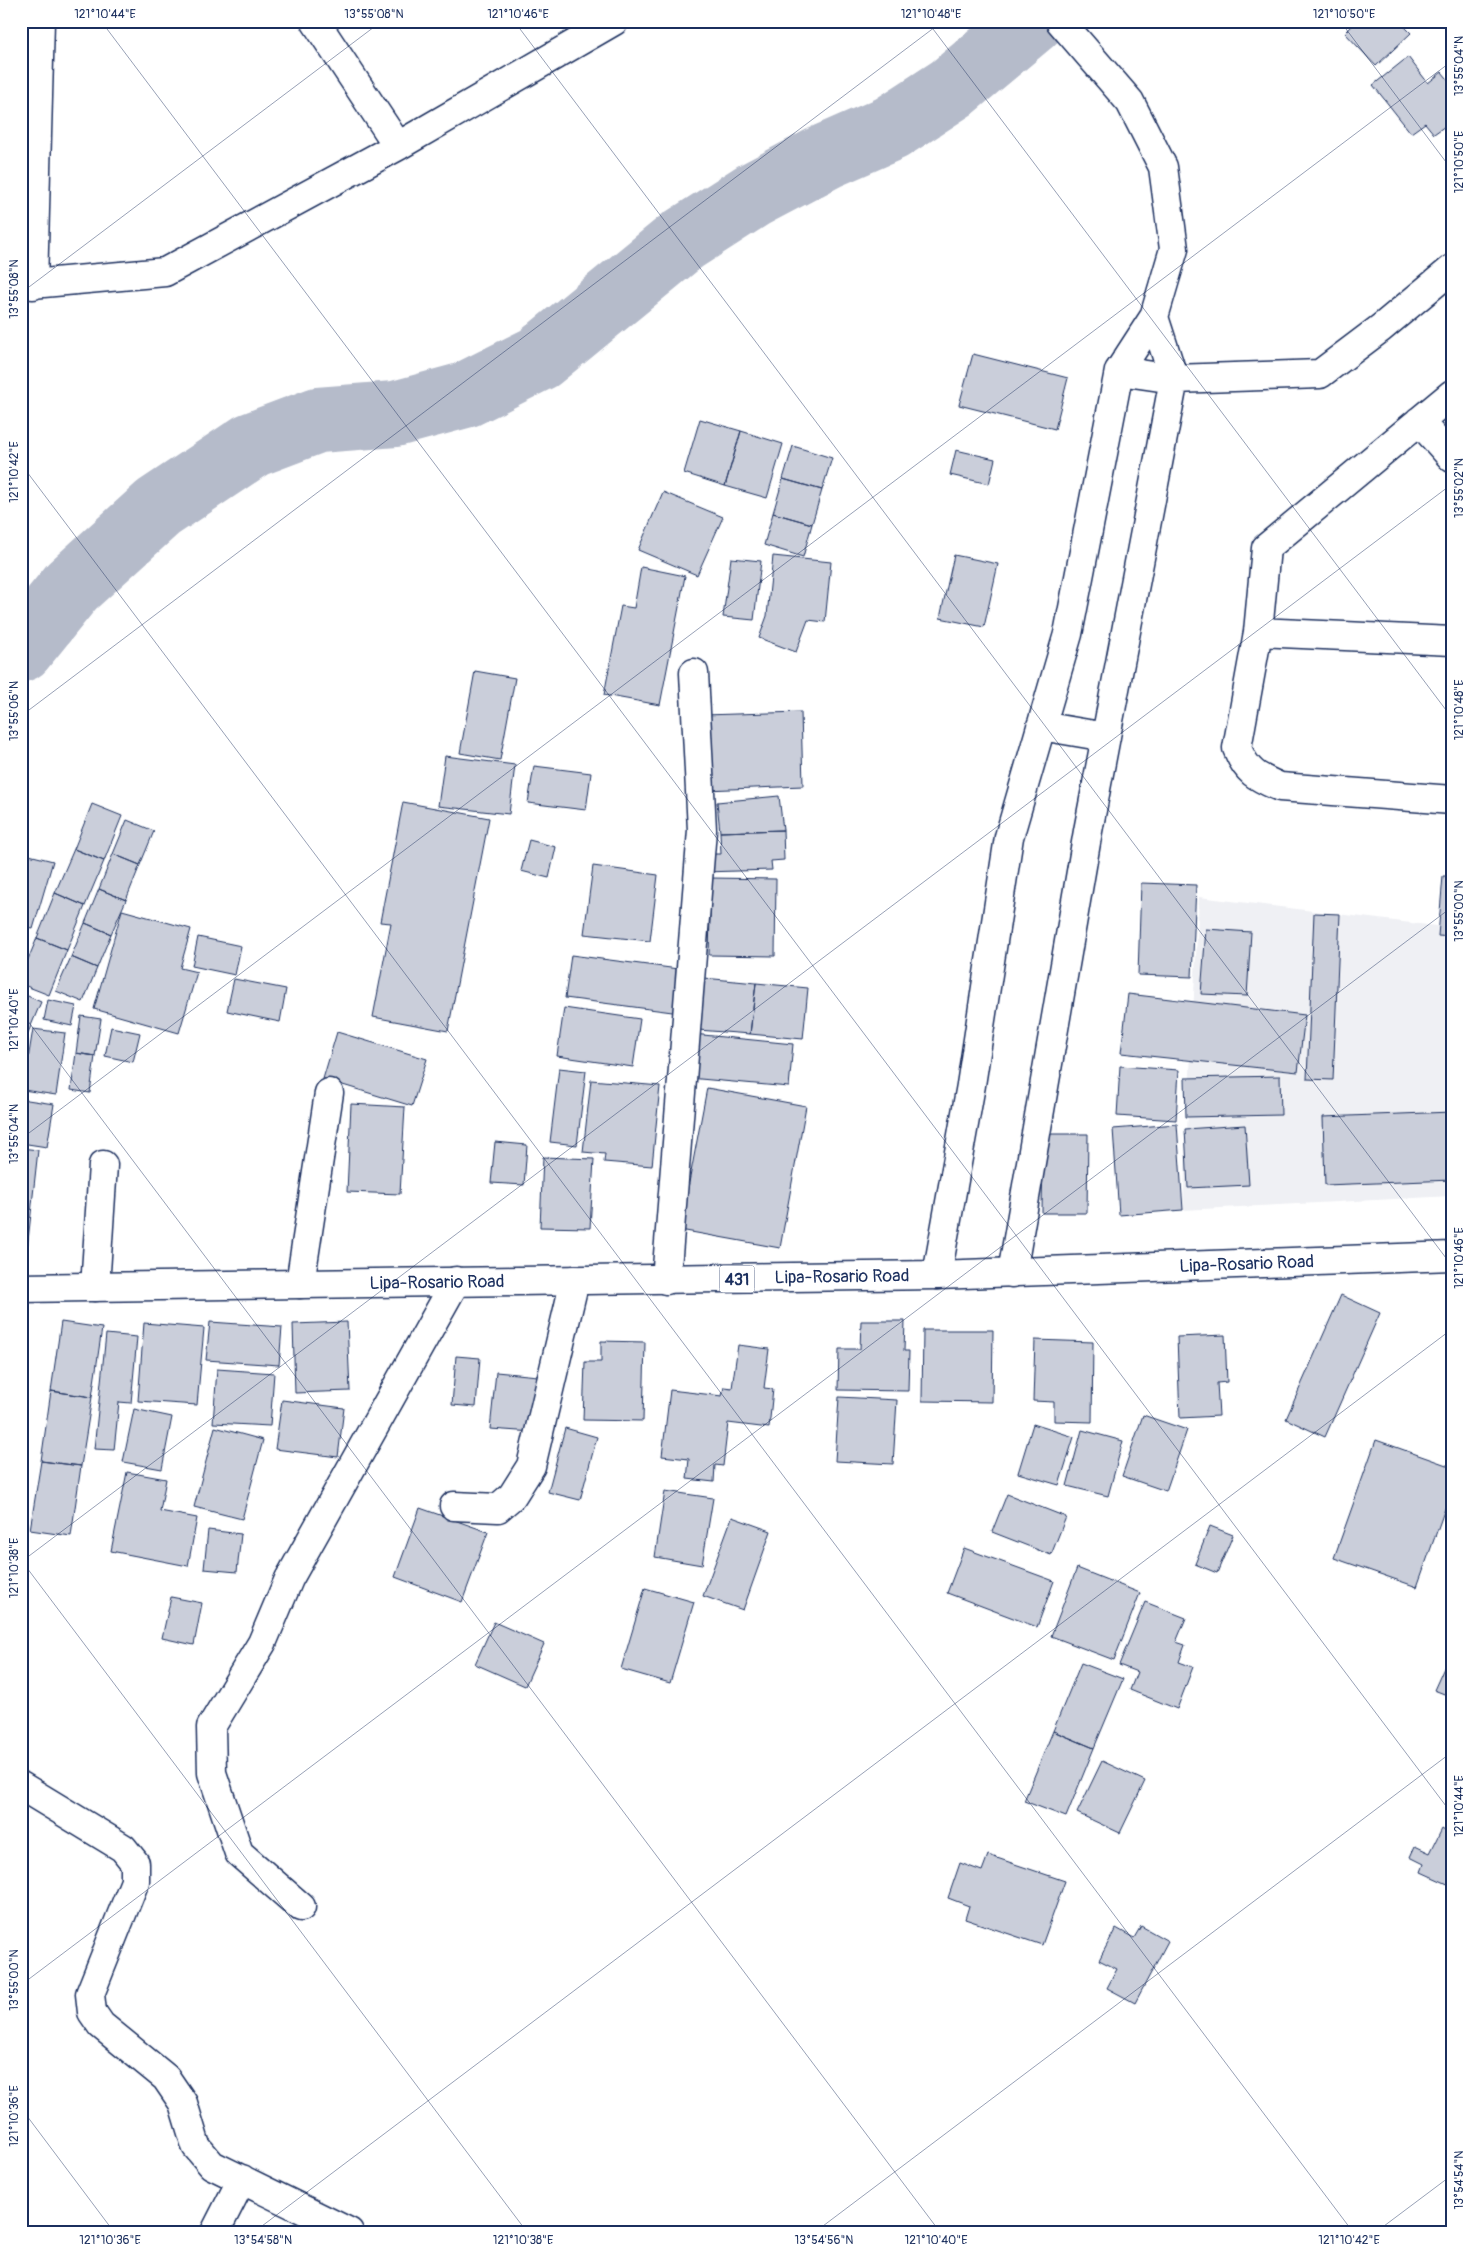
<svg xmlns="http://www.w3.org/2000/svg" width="1473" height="2253" font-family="Pangolin,sans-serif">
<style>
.built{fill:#eff0f4}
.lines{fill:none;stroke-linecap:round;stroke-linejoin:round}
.river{stroke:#b5bbca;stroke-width:66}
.building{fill:#caceda;stroke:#1b2f5e}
.minor-casing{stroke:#1b2f5e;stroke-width:31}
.major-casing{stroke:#1b2f5e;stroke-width:31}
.minor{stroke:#fff;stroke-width:28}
.major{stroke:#fff;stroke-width:28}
.ticks{fill:none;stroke:#1b2f5e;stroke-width:1;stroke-opacity:0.45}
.labels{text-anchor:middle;stroke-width:4.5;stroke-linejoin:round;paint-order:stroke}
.shield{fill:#fff;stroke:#5f6d8e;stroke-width:1}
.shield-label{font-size:16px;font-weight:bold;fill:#1b2f5e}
.street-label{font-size:18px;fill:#1b2f5e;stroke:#fff}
.neatline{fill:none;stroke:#1b2f5e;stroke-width:2}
.ticks-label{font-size:12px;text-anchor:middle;fill:#1b2f5e}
</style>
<rect width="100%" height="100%" fill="#fff"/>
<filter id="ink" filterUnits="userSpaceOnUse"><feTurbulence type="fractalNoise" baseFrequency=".02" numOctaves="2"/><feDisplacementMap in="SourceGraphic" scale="10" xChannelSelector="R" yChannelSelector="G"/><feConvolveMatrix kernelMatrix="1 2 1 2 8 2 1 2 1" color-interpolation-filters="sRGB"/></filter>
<g filter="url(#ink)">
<path class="built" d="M 1199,897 L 1452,928 L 1452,1196 L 1183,1210 Z"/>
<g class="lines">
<path class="river" d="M 21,649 L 72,586 L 158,508 L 252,445 L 318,420 L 395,414 L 465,395 L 539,358 L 683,240 L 753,195 L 827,156 L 891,128 L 952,88 L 1032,21"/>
</g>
<path class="building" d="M 1357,21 L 1399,21 L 1411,33 L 1376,66 L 1345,33 Z
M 1408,57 L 1428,83 L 1442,72 L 1452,84 L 1452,121 L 1434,134 L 1425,123 L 1411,133 L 1373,85 Z
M 973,354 L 1068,378 L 1055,429 L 959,405 Z
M 700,419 L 741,431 L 725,486 L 684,473 Z
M 741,431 L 783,444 L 767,498 L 725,486 Z
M 793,446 L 832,458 L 822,490 L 783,479 Z
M 956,450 L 995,459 L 989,484 L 950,475 Z
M 783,479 L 822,490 L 812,524 L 773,513 Z
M 663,492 L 723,517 L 697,575 L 638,550 Z
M 773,513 L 812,524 L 803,557 L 764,545 Z
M 954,555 L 998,564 L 984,627 L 940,618 Z
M 773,556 L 831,562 L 825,622 L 808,620 L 796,652 L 759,638 L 767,616 Z
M 731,558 L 761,561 L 754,620 L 723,617 Z
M 641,567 L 685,576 L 660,705 L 604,695 L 621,606 L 634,608 Z
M 475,671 L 515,678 L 500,760 L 460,753 Z
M 801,712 L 803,786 L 706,790 L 704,715 Z
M 445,756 L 515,765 L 509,814 L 438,806 Z
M 534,766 L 591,773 L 586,810 L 528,803 Z
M 779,796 L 783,830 L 720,832 L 717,802 Z
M 403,802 L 489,818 L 448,1031 L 373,1017 L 391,923 L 380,922 Z
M 92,804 L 122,816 L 104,861 L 74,849 Z
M 127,820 L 154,831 L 140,865 L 113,854 Z
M 783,830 L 784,860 L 771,861 L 772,870 L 703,872 L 703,854 L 721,854 L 720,832 Z
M 529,840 L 556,847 L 549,878 L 521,871 Z
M 74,849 L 104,861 L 85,906 L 55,893 Z
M 21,853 L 53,861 L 33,929 L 21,926 Z
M 113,854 L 140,865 L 126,900 L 99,889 Z
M 593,866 L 658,875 L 650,941 L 584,934 Z
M 1443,876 L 1452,876 L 1452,937 L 1438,936 Z
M 711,878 L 776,879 L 775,956 L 709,955 Z
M 1141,883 L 1196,885 L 1192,977 L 1138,975 Z
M 99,889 L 126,900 L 111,934 L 85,923 Z
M 55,893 L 85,906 L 67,950 L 37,938 Z
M 122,910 L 191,929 L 180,968 L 197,972 L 179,1033 L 94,1009 Z
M 1314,913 L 1340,914 L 1333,1080 L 1307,1079 Z
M 85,923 L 111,934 L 97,968 L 71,957 Z
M 1206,929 L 1251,932 L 1247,996 L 1201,994 Z
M 198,937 L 241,946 L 235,975 L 192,966 Z
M 37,938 L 67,950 L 49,995 L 21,984 L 21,976 Z
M 571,955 L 686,970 L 680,1013 L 565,998 Z
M 71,957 L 97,968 L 83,1002 L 56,991 Z
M 704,978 L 756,983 L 750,1034 L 698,1030 Z
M 234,979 L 286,989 L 280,1022 L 227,1011 Z
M 756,983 L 808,988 L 803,1039 L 750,1034 Z
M 21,993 L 41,1002 L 25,1040 L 21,1059 Z
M 1128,994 L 1305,1015 L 1298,1072 L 1121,1053 Z
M 48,1000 L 76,1006 L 72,1026 L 44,1020 Z
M 564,1008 L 640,1019 L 633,1067 L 557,1056 Z
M 81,1016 L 101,1019 L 95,1056 L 76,1053 Z
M 111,1027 L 140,1033 L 133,1062 L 105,1056 Z
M 33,1029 L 65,1033 L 56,1095 L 23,1090 Z
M 337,1032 L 427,1059 L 412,1106 L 323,1079 Z
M 693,1034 L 793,1044 L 789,1087 L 689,1078 Z
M 76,1053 L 95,1056 L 90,1093 L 71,1090 Z
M 1120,1066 L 1179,1070 L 1176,1120 L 1117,1116 Z
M 559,1068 L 586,1071 L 577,1145 L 550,1142 Z
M 1280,1076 L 1281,1115 L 1186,1117 L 1185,1078 Z
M 591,1080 L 660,1086 L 652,1166 L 604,1162 L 605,1154 L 583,1152 Z
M 707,1088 L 806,1106 L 780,1248 L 680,1230 Z
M 21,1099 L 54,1104 L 47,1147 L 21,1143 Z
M 351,1104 L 405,1107 L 400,1194 L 347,1192 Z
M 1452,1112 L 1452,1180 L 1325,1185 L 1323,1117 Z
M 1177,1124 L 1183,1210 L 1119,1215 L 1113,1129 Z
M 1245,1125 L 1249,1185 L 1188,1188 L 1185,1129 Z
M 1043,1134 L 1088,1134 L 1087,1213 L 1042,1213 Z
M 495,1142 L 527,1145 L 524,1185 L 491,1183 Z
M 21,1148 L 38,1150 L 27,1250 L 21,1249 Z
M 543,1157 L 594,1159 L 590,1228 L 540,1227 Z
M 1341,1295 L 1380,1313 L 1325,1437 L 1286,1419 Z
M 861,1321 L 905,1321 L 904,1351 L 909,1351 L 908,1391 L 838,1390 L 839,1349 L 860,1349 Z
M 61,1322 L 102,1328 L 92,1397 L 51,1391 Z
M 210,1322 L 282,1327 L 279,1365 L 206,1360 Z
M 347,1322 L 350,1391 L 295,1393 L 293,1324 Z
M 144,1323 L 204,1328 L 197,1405 L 138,1401 Z
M 923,1330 L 993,1330 L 992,1402 L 922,1401 Z
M 106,1334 L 137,1337 L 131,1403 L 119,1402 L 114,1450 L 94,1449 Z
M 1225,1335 L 1227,1382 L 1217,1383 L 1219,1416 L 1180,1418 L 1177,1337 Z
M 1035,1340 L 1093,1342 L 1092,1422 L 1054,1421 L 1054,1402 L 1033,1401 Z
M 601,1341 L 645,1342 L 643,1421 L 583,1420 L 585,1362 L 601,1362 Z
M 738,1345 L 769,1349 L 764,1388 L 773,1389 L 769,1428 L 728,1423 L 723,1466 L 715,1465 L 714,1482 L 687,1479 L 689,1459 L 662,1456 L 670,1390 L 722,1396 L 724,1387 L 732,1388 Z
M 456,1356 L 480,1358 L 476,1407 L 452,1405 Z
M 217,1369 L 274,1373 L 270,1426 L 213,1423 Z
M 496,1372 L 538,1376 L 533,1432 L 490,1429 Z
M 51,1391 L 92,1397 L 81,1466 L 41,1461 Z
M 839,1397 L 897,1400 L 893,1464 L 835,1461 Z
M 282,1400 L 344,1408 L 338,1457 L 275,1449 Z
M 134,1409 L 172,1417 L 162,1469 L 123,1462 Z
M 1143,1415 L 1187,1430 L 1166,1491 L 1122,1476 Z
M 1033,1424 L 1074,1437 L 1059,1485 L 1018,1473 Z
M 215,1427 L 263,1440 L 242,1519 L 194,1507 Z
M 565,1428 L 597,1437 L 580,1500 L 548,1492 Z
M 1082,1430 L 1123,1441 L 1108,1496 L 1067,1486 Z
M 1376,1440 L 1452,1467 L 1452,1489 L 1417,1587 L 1334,1558 Z
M 41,1461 L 81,1466 L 71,1536 L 30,1530 Z
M 127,1472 L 166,1479 L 160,1511 L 197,1518 L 188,1566 L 111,1551 Z
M 665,1491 L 713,1498 L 702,1565 L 655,1557 Z
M 1007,1494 L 1066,1517 L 1051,1555 L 992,1532 Z
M 420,1508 L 488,1532 L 462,1602 L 395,1577 Z
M 732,1517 L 771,1531 L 743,1610 L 703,1596 Z
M 1210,1526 L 1233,1535 L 1217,1573 L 1195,1564 Z
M 208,1530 L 241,1534 L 237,1572 L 204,1569 Z
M 964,1548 L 1054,1581 L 1037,1627 L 947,1593 Z
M 1077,1568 L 1140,1593 L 1114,1660 L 1051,1636 Z
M 645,1588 L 694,1602 L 670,1683 L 621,1669 Z
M 171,1597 L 202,1603 L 194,1645 L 162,1638 Z
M 1145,1602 L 1186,1618 L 1176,1642 L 1185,1645 L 1179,1662 L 1193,1667 L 1177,1709 L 1130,1690 L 1137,1672 L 1119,1665 Z
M 494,1622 L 544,1644 L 525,1686 L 475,1664 Z
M 1452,1650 L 1452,1697 L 1434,1690 Z
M 1081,1663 L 1123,1679 L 1094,1748 L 1053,1731 Z
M 1053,1731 L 1094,1748 L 1066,1817 L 1024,1801 Z
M 1102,1761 L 1145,1781 L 1120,1833 L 1077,1813 Z
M 1451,1818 L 1452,1818 L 1452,1886 L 1421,1872 L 1424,1864 L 1410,1857 L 1415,1846 L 1430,1853 L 1442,1829 L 1445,1831 Z
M 988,1855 L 1065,1881 L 1042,1945 L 965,1919 L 969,1906 L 948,1898 L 960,1863 L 982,1871 Z
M 1141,1926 L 1168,1941 L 1135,2003 L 1107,1988 L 1117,1969 L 1099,1960 L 1116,1928 L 1134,1938 Z"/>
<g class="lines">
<defs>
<path id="minor" d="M 315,21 L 398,146
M 21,285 L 165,272 L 398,146 L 614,21
M 33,285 L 40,21
M 1119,371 L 1174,379 L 1320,374 L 1381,328 L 1452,269
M 1452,394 L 1266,548 L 1258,632 L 1237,748 C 1247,773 1257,777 1280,787 L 1452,800
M 1419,421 L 1452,458
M 1258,632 L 1452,641
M 1041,726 L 1106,737
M 1012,1273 L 1088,831 L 1174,379 L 1154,317
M 937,1275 L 971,1085 L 1009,837 L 1068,634 L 1119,371 L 1154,317 L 1174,249 L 1163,167 L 1130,102 L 1060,21
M 666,1280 L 702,830 L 694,673
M 300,1284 L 329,1093
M 95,1287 L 103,1165
M 454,1506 L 498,1508 L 512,1496 L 531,1466 L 575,1280
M 21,1786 L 123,1848 L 135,1863 L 135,1881 L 90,1994 L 92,2012 L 101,2025 L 166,2078 L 183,2103 L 196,2146 L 212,2165 L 349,2232
M 301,1907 L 239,1853 L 212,1773 L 211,1727 L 262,1643 L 289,1579 L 456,1281
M 215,2232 L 242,2179"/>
<g id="major">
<path id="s1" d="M 21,1288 L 937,1275 L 1452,1256"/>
</g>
</defs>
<use href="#minor" class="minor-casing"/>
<use href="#major" class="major-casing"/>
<use href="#minor" class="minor"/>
<use href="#major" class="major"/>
</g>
</g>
<path class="ticks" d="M 101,21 L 1452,1814M 514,21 L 1452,1266M 927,21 L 1452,718M 1340,21 L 1452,170M 21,293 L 382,21M 21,464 L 1353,2232M 21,716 L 943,21M 21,1012 L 940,2232M 21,1139 L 1452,61M 21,1560 L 527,2232M 21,1562 L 1452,484M 21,1985 L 1452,907M 21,2108 L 114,2232M 254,2232 L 1452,1329M 815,2232 L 1452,1752M 1376,2232 L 1452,2175"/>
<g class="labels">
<rect class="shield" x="719.5" y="1265.5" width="35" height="27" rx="4"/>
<g class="shield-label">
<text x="737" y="1285">431</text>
</g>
<g class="street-label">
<text dy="6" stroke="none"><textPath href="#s1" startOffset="1226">Lipa-Rosario Road</textPath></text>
<text dy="6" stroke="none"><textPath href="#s1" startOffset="821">Lipa-Rosario Road</textPath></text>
<text dy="6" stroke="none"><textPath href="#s1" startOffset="416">Lipa-Rosario Road</textPath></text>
</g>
</g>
<rect width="1473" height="2253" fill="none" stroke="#fff" stroke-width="55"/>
<rect x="28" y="28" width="1418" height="2198" class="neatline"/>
<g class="ticks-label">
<text x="105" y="18">121°10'44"E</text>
<text x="374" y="18">13°55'08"N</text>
<text x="518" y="18">121°10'46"E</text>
<text x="931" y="18">121°10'48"E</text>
<text x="1344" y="18">121°10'50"E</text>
<text transform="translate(1459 66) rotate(-90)" y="4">13°55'04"N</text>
<text transform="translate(1459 162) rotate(-90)" y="4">121°10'50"E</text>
<text transform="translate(14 289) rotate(-90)" y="4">13°55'08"N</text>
<text transform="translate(14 472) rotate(-90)" y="4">121°10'42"E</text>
<text transform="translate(1459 488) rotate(-90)" y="4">13°55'02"N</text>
<text transform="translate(1459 710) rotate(-90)" y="4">121°10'48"E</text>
<text transform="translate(14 711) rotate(-90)" y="4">13°55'06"N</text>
<text transform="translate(1459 911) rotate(-90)" y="4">13°55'00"N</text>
<text transform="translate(14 1020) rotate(-90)" y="4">121°10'40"E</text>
<text transform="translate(14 1134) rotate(-90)" y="4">13°55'04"N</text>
<text transform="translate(1459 1258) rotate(-90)" y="4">121°10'46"E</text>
<text transform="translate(14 1568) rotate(-90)" y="4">121°10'38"E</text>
<text transform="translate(1459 1806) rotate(-90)" y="4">121°10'44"E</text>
<text transform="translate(14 1980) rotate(-90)" y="4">13°55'00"N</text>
<text transform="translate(14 2116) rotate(-90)" y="4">121°10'36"E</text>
<text transform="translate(1459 2180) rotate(-90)" y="4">13°54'54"N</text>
<text x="110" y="2244">121°10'36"E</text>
<text x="263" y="2244">13°54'58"N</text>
<text x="523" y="2244">121°10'38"E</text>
<text x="824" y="2244">13°54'56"N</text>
<text x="936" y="2244">121°10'40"E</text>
<text x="1349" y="2244">121°10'42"E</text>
</g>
</svg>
